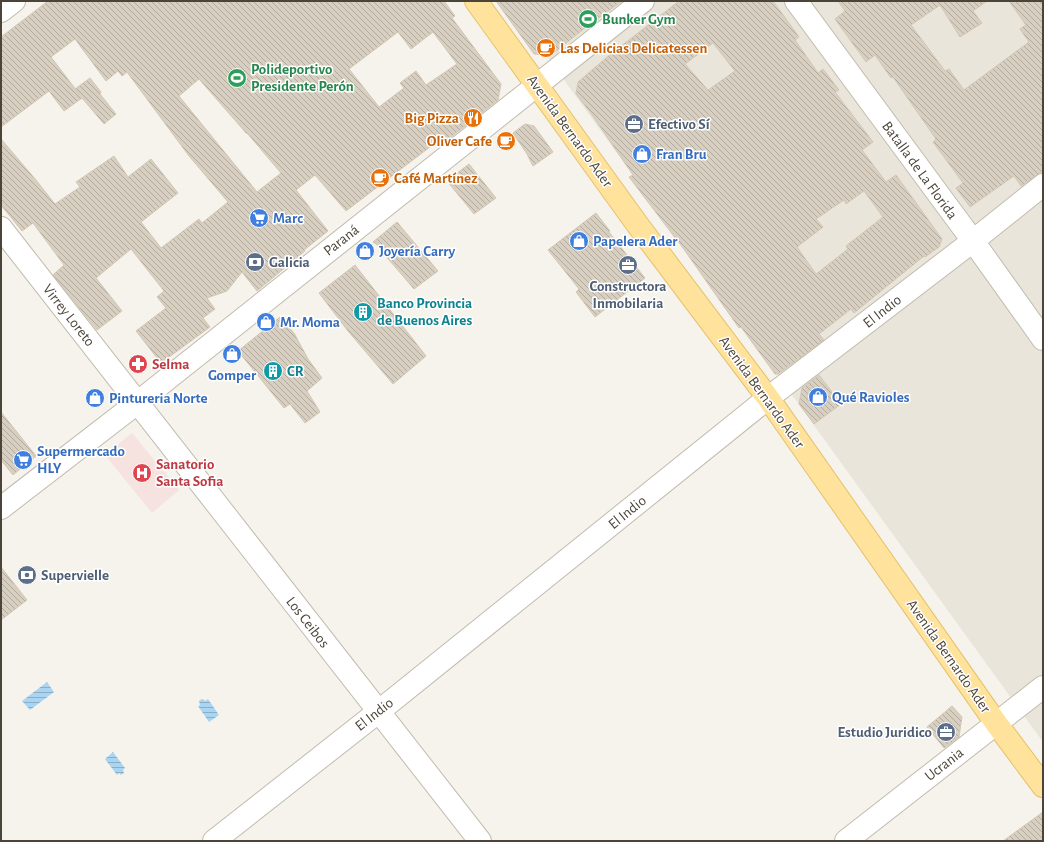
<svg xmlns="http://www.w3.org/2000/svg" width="1044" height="842" font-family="'Alegreya Sans',sans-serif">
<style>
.residential{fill:#eae5da}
.medical{fill:#f6e3e0}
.water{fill:url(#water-rules)}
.building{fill:url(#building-back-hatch);stroke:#d3c7b4;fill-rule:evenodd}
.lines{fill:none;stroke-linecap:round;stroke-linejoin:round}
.minor-casing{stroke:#c2bbae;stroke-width:24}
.major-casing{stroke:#e6c16a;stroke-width:24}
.minor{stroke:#fff;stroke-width:22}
.major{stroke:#ffe39c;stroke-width:22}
.labels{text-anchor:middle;stroke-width:3;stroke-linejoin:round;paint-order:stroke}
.leisure-label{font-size:15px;font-weight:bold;fill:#27864d;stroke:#fff;text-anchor:start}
.food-label{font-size:15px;font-weight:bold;fill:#c56008;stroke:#fff;text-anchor:start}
.service-label{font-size:15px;font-weight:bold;fill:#4e5e75;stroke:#fff;text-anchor:start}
.street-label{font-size:15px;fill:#4b4439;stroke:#fff}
.shop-label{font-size:15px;font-weight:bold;fill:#366cbe;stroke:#fff;text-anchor:start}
.culture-label{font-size:15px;font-weight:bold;fill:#0d838f;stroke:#fff;text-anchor:start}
.health-label{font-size:15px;font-weight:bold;fill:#be3a42;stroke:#fff;text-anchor:start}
</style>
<defs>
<pattern id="water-rules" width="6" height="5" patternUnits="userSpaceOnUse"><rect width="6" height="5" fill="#a9d4f2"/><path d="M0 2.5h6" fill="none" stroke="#8caec5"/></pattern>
<pattern id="building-back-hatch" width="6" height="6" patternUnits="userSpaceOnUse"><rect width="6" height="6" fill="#d8cfc1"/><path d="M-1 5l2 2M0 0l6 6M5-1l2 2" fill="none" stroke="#b1aa9e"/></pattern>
</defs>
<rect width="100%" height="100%" fill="#f6f3ec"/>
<path class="residential" d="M 507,1 L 1043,1 L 1043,742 Z"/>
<path class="medical" d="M 132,433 L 179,490 L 152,513 L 105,455 Z"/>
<path class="water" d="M 47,682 L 54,692 L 30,710 L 22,701 Z
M 203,699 L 205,701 L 208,699 L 219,715 L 209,722 L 198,706 L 200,705 L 199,701 L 200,700 Z
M 113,752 L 125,768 L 123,770 L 124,773 L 121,775 L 119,773 L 117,775 L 105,759 Z"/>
<path class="building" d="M 48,1 L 444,1 L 455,16 L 452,18 L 501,84 L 498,100 L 446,141 L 443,137 L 346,211 L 315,175 L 296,190 L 328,231 L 304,250 L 305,251 L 257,291 L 242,272 L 227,291 L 207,298 L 215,309 L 203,318 L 210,327 L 161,363 L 136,331 L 166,308 L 157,297 L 164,291 L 131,249 L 96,278 L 122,311 L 97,330 L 53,275 L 64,265 L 33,223 L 22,231 L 1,205 L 1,139 L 36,180 L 55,204 L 80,187 L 76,182 L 114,156 L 128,177 L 151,159 L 178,193 L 141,222 L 161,248 L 199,219 L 202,223 L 228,202 L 189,156 L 127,72 L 122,76 L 118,71 L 106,81 L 75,39 L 51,57 L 80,95 L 75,89 L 90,78 L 101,92 L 100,94 L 116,114 L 104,124 L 82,98 L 64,111 L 49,91 L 1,127 L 1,37 ZM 398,32 L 411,49 L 433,32 L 457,64 L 426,85 L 416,71 L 400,83 L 404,88 L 379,107 L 349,69 ZM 199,79 L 247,134 L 247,133 L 281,173 L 257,192 L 179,96 Z
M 496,1 L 622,1 L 585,28 L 551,55 L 534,54 Z
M 679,1 L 773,1 L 799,37 L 795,40 L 818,73 L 823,69 L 839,90 L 835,92 L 873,142 L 862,150 L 886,182 L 896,175 L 942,239 L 939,247 L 925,257 L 924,256 L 854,313 L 851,309 L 819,334 L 824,340 L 778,374 L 775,374 L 741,327 L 739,328 L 676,238 L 676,239 L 629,177 L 633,175 L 590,112 L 576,94 L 578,82 L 606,58 ZM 713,43 L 735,71 L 708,90 L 685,64 ZM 864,191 L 883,217 L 846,246 L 848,249 L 816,274 L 797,247 L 823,227 L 816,219 L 844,200 L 846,204 Z
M 838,1 L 987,1 L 973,11 L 982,23 L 960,37 L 940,5 L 911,25 L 945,71 L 949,69 L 964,90 L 1029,42 L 1020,29 L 1026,25 L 1009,1 L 1043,1 L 1043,171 L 1021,186 L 1014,176 L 970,207 L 956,188 L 963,183 L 933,142 L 936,139 L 893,77 L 891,78 L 875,55 L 866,62 L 835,19 L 845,11 Z
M 525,124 L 534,126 L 553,152 L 533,166 L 527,154 L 513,133 Z
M 469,164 L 496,198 L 474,214 L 447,181 Z
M 596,213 L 610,231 L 609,232 L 645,278 L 595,317 L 576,292 L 579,289 L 548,250 Z
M 397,222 L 438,271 L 414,289 L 378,247 L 379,246 L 373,242 Z
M 355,265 L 426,356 L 393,384 L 348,331 L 319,293 Z
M 280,317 L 294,333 L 308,359 L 322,378 L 307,391 L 320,412 L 305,423 L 290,404 L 284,408 L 238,351 Z
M 819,375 L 841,404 L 814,424 L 799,404 L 802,388 Z
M 1,412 L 36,456 L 13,475 L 1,460 Z
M 1,567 L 27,600 L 1,620 Z
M 952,706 L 962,717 L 959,737 L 944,748 L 927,727 Z
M 1043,812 L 1043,841 L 1003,841 Z"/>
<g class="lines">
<defs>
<path id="minor" d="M 796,1 L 973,241 L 1043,339
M 1,11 L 14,1
M 1,228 L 480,841
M 1,508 L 137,403 L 643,1
M 214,841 L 378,712 L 768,398 L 973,241 L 1043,185
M 846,841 L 1043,687"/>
<path id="major" d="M 476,1 L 637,224 L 768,398 L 996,723 L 1043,786"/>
</defs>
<use href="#minor" class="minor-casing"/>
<use href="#major" class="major-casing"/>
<use href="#minor" class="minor"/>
<use href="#major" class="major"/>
</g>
<defs>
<symbol id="stadium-disc" viewBox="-11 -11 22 22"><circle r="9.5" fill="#2e9e5b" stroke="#fff"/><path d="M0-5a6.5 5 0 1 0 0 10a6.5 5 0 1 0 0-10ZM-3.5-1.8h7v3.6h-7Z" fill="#fff"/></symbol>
<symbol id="cafe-disc" viewBox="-11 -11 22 22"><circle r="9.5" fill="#e8710a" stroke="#fff"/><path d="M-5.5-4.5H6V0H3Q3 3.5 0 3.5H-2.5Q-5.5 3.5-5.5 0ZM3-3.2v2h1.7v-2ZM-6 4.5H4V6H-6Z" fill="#fff"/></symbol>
<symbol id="restaurant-disc" viewBox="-11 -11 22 22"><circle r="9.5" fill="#e8710a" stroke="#fff"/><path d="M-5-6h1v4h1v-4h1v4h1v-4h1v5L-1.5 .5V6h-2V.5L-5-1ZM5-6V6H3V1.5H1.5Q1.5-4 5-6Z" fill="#fff"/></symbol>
<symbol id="office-disc" viewBox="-11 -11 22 22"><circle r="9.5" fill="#5c6f8a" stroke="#fff"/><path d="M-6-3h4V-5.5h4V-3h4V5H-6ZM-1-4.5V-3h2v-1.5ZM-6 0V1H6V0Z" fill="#fff"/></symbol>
<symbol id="shop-disc" viewBox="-11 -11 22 22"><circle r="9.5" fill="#3f7fe0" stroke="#fff"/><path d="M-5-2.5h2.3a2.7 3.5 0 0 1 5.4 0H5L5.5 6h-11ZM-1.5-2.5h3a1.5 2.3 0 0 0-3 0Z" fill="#fff"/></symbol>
<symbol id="supermarket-disc" viewBox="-11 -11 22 22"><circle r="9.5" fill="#3f7fe0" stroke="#fff"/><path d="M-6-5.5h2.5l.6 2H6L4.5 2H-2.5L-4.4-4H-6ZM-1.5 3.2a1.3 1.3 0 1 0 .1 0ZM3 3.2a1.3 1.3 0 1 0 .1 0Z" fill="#fff"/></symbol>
<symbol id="bank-disc" viewBox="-11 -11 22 22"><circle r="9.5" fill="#5c6f8a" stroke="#fff"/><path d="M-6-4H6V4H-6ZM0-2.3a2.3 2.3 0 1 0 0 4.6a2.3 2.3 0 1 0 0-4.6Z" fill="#fff"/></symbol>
<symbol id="building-disc" viewBox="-11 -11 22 22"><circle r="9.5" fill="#0f9aa8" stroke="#fff"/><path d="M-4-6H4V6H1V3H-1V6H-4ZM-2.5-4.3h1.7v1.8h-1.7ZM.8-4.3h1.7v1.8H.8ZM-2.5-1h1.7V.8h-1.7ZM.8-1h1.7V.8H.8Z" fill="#fff"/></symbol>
<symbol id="pharmacy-disc" viewBox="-11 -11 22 22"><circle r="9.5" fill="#e0444e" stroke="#fff"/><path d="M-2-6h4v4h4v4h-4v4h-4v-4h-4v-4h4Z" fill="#fff"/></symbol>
<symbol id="hospital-disc" viewBox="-11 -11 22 22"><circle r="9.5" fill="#e0444e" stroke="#fff"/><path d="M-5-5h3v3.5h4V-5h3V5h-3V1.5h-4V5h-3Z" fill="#fff"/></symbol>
</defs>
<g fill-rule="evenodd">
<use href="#stadium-disc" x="577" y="8" width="22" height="22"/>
<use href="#cafe-disc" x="535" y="37" width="22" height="22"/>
<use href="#stadium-disc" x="226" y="67" width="22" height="22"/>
<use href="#restaurant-disc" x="462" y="107" width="22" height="22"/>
<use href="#office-disc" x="623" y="113" width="22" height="22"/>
<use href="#cafe-disc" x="495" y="130" width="22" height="22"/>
<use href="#shop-disc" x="631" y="143" width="22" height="22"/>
<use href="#cafe-disc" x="369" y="167" width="22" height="22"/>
<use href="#supermarket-disc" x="248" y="207" width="22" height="22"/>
<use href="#shop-disc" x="568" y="230" width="22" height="22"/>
<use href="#shop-disc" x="354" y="240" width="22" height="22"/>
<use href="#bank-disc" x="244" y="251" width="22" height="22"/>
<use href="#office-disc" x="617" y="254" width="22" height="22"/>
<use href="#building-disc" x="352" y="301" width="22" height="22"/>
<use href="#shop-disc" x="255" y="311" width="22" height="22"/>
<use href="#shop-disc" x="221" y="343" width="22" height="22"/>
<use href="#pharmacy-disc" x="127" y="353" width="22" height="22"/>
<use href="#building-disc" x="262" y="360" width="22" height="22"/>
<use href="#shop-disc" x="807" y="386" width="22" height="22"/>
<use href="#shop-disc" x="84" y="387" width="22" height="22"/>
<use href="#supermarket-disc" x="12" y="449" width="22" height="22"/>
<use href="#hospital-disc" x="131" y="462" width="22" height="22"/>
<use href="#bank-disc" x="16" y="564" width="22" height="22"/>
<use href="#office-disc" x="935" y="721" width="22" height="22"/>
</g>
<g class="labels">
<g class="leisure-label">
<text x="602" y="24">Bunker Gym</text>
<text x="251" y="74">Polideportivo<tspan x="251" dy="17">Presidente Perón</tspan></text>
</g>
<g class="food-label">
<text x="560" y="53">Las Delicias Delicatessen</text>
<text x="459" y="123" text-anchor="end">Big Pizza</text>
<text x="492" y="146" text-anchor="end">Oliver Cafe</text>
<text x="394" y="183">Café Martínez</text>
</g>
<g class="service-label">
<text x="648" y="129">Efectivo Sí</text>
<text x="269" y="267">Galicia</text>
<text x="628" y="291" text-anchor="middle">Constructora<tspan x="628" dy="17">Inmobilaria</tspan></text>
<text x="41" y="580">Supervielle</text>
<text x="932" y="737" text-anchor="end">Estudio Juridico</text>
</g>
<g class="street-label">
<text transform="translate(570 131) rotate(54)" y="5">Avenida Bernardo Ader</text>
<text transform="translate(920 170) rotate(54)" y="5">Batalla de La Florida</text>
<text transform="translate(341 240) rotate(-38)" y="5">Paraná</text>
<text transform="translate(882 311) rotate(-38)" y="5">El Indio</text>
<text transform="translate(69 315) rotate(52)" y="5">Virrey Loreto</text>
<text transform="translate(762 392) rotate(54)" y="5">Avenida Bernardo Ader</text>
<text transform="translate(627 512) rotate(-39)" y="5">El Indio</text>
<text transform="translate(308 622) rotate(52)" y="5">Los Ceibos</text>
<text transform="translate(949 656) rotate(55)" y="5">Avenida Bernardo Ader</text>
<text transform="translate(374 714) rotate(-38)" y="5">El Indio</text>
<text transform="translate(944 764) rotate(-38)" y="5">Ucrania</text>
</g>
<g class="shop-label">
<text x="656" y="159">Fran Bru</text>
<text x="273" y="223">Marc</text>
<text x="593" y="246">Papelera Ader</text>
<text x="379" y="256">Joyería Carry</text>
<text x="280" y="327">Mr. Moma</text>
<text x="232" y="380" text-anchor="middle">Gomper</text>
<text x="832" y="402">Qué Ravioles</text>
<text x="109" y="403">Pintureria Norte</text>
<text x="37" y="456">Supermercado<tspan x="37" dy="17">HLY</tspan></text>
</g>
<g class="culture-label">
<text x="377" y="308">Banco Provincia<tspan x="377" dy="17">de Buenos Aires</tspan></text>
<text x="287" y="376">CR</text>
</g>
<g class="health-label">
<text x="152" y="369">Selma</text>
<text x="156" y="469">Sanatorio<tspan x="156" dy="17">Santa Sofia</tspan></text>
</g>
</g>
<rect width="1044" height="842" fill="none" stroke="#4b4439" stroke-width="4"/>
</svg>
